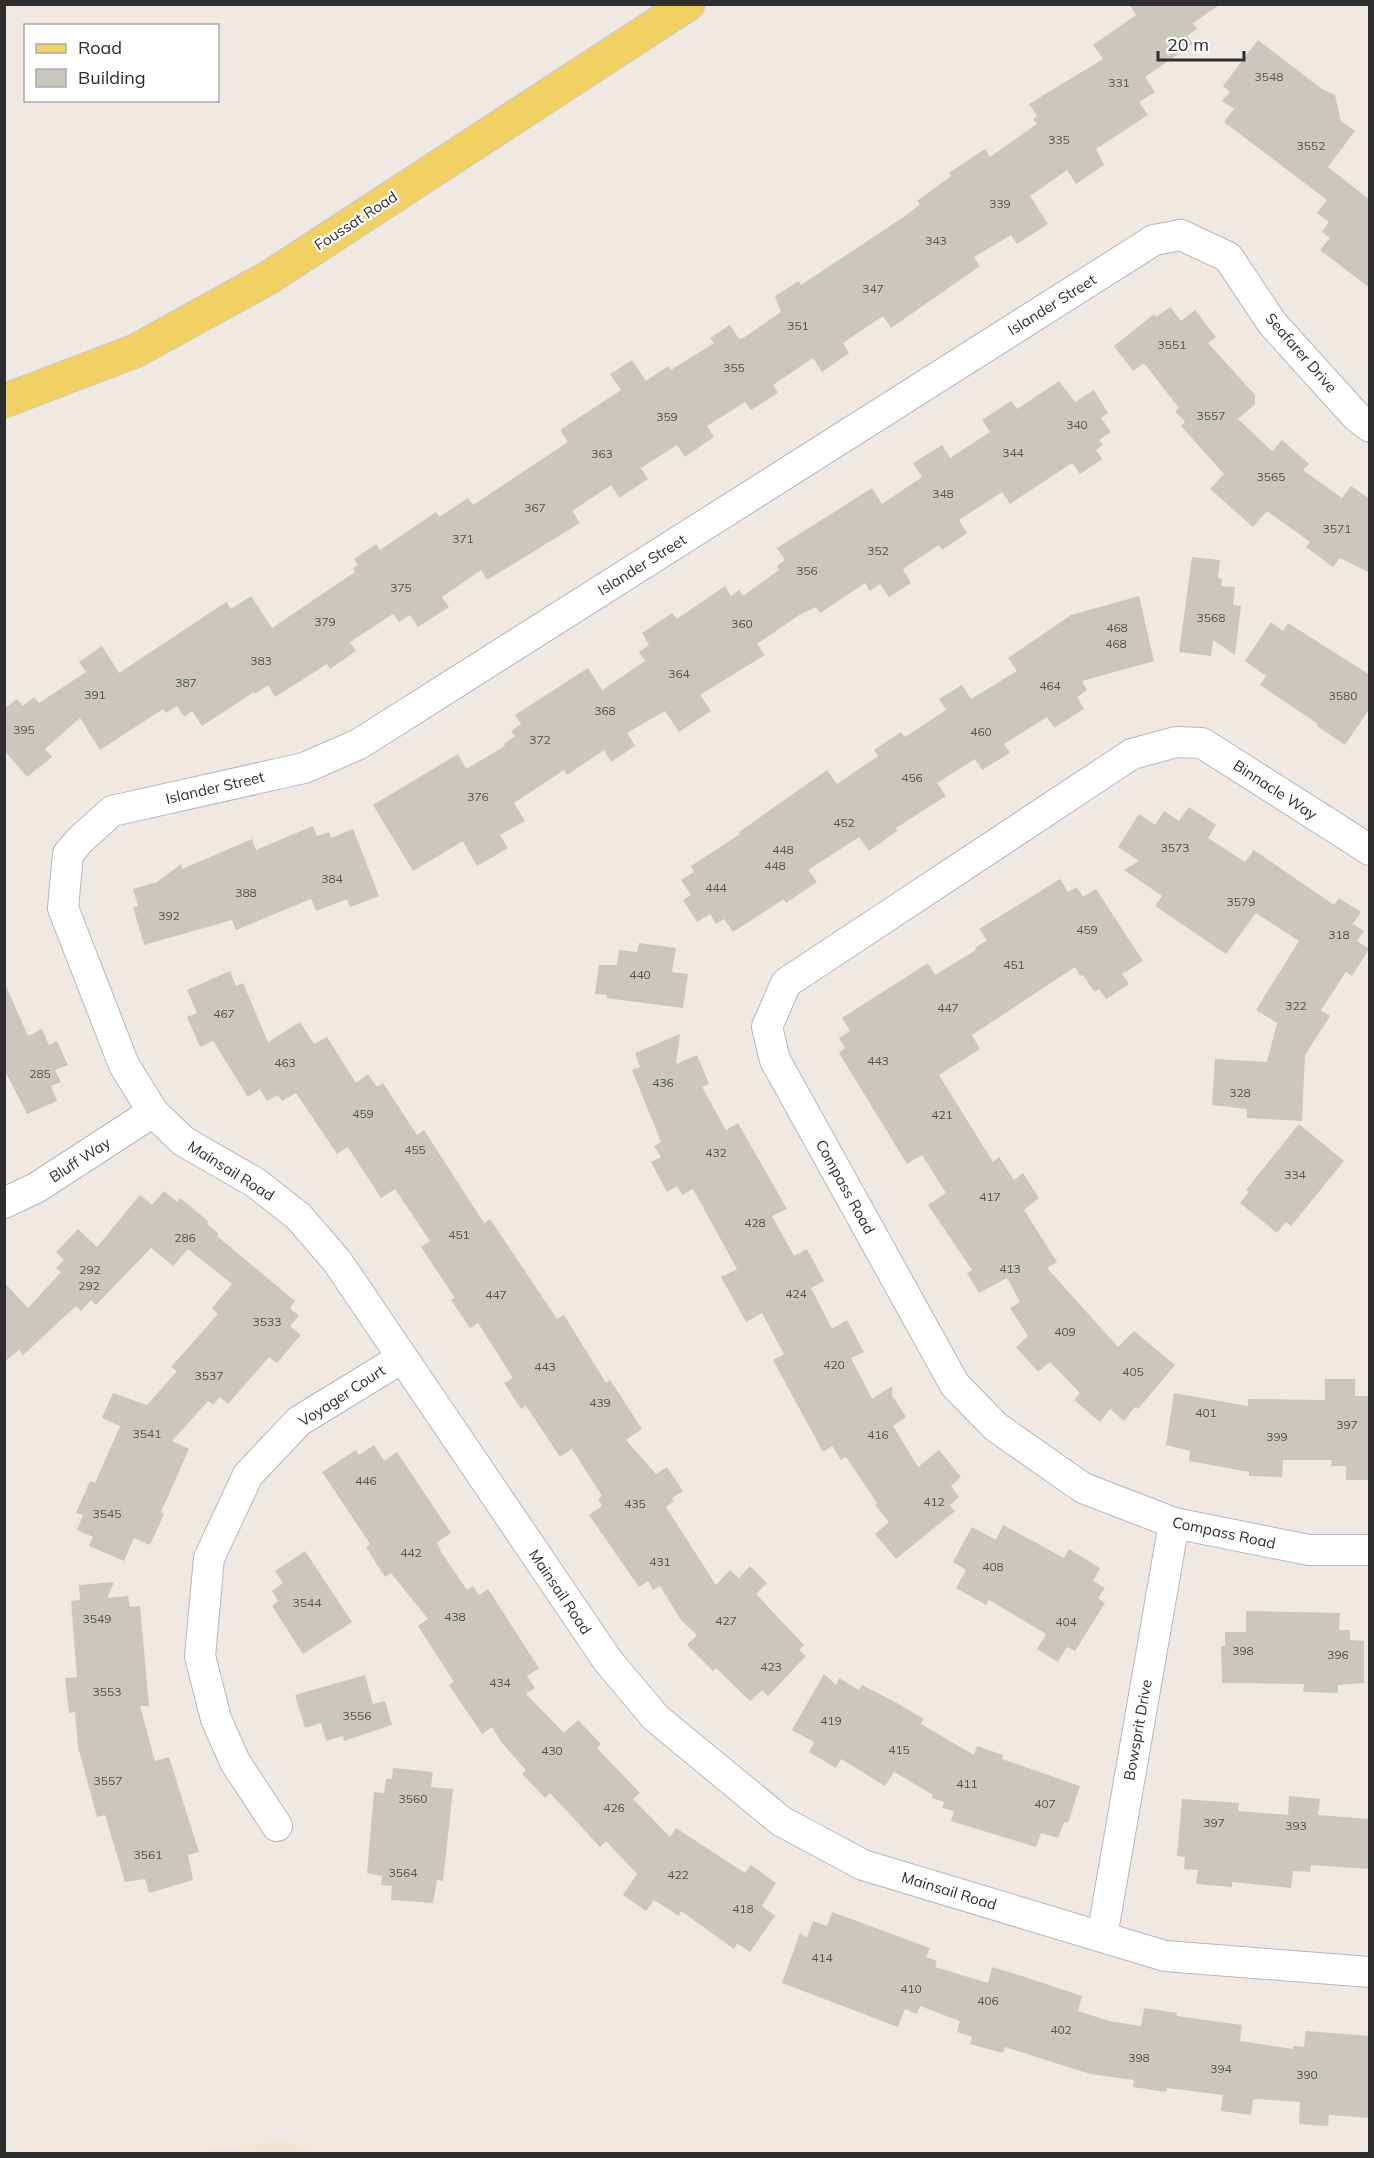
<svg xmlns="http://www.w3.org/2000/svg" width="1374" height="2158" font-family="Mulish,sans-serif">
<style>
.education{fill:#f0e6d1}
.building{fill:#cbc7bf}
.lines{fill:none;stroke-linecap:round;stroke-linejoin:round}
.minor-casing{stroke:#b4b7c1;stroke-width:32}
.major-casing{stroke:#c9c9c9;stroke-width:35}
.minor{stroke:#fff;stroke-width:30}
.major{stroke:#f2d163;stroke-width:33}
.labels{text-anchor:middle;stroke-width:4.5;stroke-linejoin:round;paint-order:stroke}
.number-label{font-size:12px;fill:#555452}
.street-label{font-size:15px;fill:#2e2e2e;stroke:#fff}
</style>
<rect width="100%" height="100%" fill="#efe9e1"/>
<path class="education" d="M 285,2140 L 315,2153 L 191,2153 Z"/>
<path class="building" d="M 1129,4 L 1221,4 L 1193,23 L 1197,29 L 1187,36 L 1193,44 L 1145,77 L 1155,92 L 1139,102 L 1148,115 L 1096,149 L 1104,165 L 1076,184 L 1067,170 L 1030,196 L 1048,224 L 1017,244 L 1011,235 L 974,257 L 980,266 L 891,328 L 883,316 L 843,343 L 849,353 L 822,372 L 813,358 L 773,385 L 778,393 L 751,410 L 745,402 L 707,426 L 714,437 L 685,457 L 677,445 L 641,468 L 648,479 L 619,498 L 611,485 L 572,511 L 580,523 L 487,580 L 481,570 L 442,597 L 449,607 L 418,627 L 410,615 L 399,622 L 393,614 L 350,642 L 356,651 L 330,669 L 327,664 L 275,697 L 268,685 L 255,694 L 254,692 L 202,726 L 192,711 L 184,717 L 177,706 L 166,713 L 163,709 L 100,750 L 80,718 L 45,749 L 52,757 L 27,777 L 4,750 L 4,709 L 17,699 L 23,706 L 34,697 L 39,703 L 86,672 L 79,662 L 102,646 L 119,673 L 226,602 L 231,609 L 251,596 L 272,628 L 355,572 L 353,568 L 358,565 L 354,559 L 376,544 L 380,550 L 436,512 L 439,517 L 468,498 L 473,505 L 568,442 L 560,430 L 621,390 L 610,374 L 632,360 L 646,381 L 668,366 L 671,370 L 714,343 L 710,338 L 730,325 L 739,339 L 743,338 L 781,312 L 775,296 L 799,281 L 801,285 L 908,214 L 920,204 L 917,201 L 951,176 L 949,173 L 985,149 L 990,157 L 1037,124 L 1033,119 L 1037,116 L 1029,104 L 1103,59 L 1093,45 L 1136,15 Z
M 1258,40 L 1322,89 L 1335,95 L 1341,121 L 1355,131 L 1328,167 L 1370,200 L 1370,288 L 1320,250 L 1330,238 L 1322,232 L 1329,222 L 1317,213 L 1327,200 L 1224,122 L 1234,109 L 1222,101 L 1230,92 L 1223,86 Z
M 1170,307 L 1181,321 L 1195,310 L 1216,337 L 1208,343 L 1255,395 L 1255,404 L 1238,419 L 1272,451 L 1282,440 L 1309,464 L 1303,470 L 1342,498 L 1351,486 L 1370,499 L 1370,573 L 1340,558 L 1333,567 L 1306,547 L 1310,542 L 1267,511 L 1253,527 L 1210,489 L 1224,474 L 1181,426 L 1185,422 L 1175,411 L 1179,408 L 1144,363 L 1133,371 L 1114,346 L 1154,314 L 1156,317 Z
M 1059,381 L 1075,402 L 1094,390 L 1108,413 L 1101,418 L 1111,432 L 1099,440 L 1103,445 L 1096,450 L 1102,459 L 1080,474 L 1072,463 L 1010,504 L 1002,492 L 959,520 L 967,533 L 942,550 L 939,545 L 903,569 L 911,583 L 889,597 L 880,584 L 870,591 L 865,583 L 820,613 L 816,607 L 801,614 L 757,644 L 765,655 L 700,695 L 711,711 L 679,732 L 665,711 L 627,733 L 635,746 L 611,762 L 604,750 L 567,775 L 564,770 L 514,803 L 525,821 L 500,835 L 508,848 L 477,866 L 463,841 L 413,871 L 373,805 L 458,754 L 466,769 L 505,746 L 504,744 L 515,736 L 511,731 L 521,724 L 515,715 L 588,668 L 602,690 L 645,661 L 639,652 L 649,645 L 642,633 L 672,613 L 677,619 L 725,586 L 731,596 L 739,590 L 743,596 L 779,570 L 777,566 L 785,560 L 777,548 L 872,488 L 882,504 L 922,477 L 913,463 L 942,445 L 950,458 L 990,432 L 982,420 L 1011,401 L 1017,409 Z
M 1192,557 L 1220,560 L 1218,578 L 1222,579 L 1221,586 L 1235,587 L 1233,605 L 1241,606 L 1235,655 L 1213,640 L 1211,656 L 1179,652 Z
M 1139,596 L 1154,661 L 1082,681 L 1087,690 L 1077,697 L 1084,709 L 1054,728 L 1047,717 L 1004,744 L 1010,753 L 982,770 L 975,759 L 937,783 L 946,796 L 896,828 L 897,831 L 869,851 L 859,837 L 808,870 L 817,882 L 786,903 L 784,899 L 733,932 L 724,919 L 716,924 L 710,914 L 697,922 L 683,900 L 691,895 L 681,880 L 694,872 L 691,866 L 740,834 L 739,832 L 827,770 L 837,784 L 878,756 L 874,750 L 901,732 L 905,737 L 946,710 L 939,699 L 962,685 L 971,699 L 1017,671 L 1008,658 L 1071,615 Z
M 1271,622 L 1283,631 L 1288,623 L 1370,675 L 1370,708 L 1345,745 L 1317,726 L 1318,724 L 1260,685 L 1266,676 L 1245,661 Z
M 1189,807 L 1216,825 L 1208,838 L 1245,862 L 1254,850 L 1334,905 L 1339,898 L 1361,912 L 1353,924 L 1364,931 L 1357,941 L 1369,949 L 1352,976 L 1346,972 L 1321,1010 L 1330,1016 L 1305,1055 L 1302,1121 L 1247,1118 L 1247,1109 L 1212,1105 L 1215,1059 L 1267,1062 L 1277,1023 L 1256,1010 L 1299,941 L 1256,913 L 1226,954 L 1155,906 L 1162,896 L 1124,870 L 1139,861 L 1118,847 L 1139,814 L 1155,825 L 1164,811 L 1179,821 Z
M 313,826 L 317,836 L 329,832 L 331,838 L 353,829 L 379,896 L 350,907 L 347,899 L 316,911 L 311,899 L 236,930 L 232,920 L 144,945 L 133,907 L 138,906 L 133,889 L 157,882 L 181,864 L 182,869 L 252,839 L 256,850 Z
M 1060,879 L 1068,892 L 1077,887 L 1083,897 L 1096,889 L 1143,961 L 1122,974 L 1129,984 L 1106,999 L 1099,989 L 1094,992 L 1083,975 L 1080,976 L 1075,967 L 972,1035 L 980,1049 L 939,1075 L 993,1162 L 999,1157 L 1014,1180 L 1023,1173 L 1039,1198 L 1024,1210 L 1057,1262 L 1047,1268 L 1118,1347 L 1134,1331 L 1175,1365 L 1138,1409 L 1135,1407 L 1124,1421 L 1110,1409 L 1100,1422 L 1074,1400 L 1080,1393 L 1050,1362 L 1038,1372 L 1016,1347 L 1028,1336 L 1010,1308 L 1020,1302 L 1007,1278 L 979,1293 L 967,1273 L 972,1270 L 928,1205 L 946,1193 L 922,1155 L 907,1164 L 839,1053 L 845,1048 L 839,1038 L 850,1031 L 842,1018 L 928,963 L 935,975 L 976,950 L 975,948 L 987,940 L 979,929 Z
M 639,943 L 676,948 L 672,972 L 688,974 L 683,1008 L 606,998 L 607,995 L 595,994 L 599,965 L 617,965 L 619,950 L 637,952 Z
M 230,971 L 236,986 L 243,983 L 268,1042 L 300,1022 L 314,1044 L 327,1037 L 356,1083 L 368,1074 L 377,1087 L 383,1083 L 417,1135 L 424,1130 L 484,1223 L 490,1219 L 557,1319 L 564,1315 L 606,1383 L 610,1380 L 642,1429 L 626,1440 L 656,1474 L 667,1467 L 683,1491 L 672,1498 L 674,1501 L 666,1507 L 716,1585 L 730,1570 L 739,1578 L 750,1566 L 767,1583 L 756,1594 L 804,1645 L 799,1650 L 806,1656 L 768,1696 L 762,1690 L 750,1701 L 716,1668 L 713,1671 L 687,1645 L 697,1635 L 681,1620 L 660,1586 L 653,1590 L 648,1581 L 639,1587 L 589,1515 L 602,1506 L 598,1499 L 602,1496 L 572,1449 L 560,1457 L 526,1406 L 521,1409 L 504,1383 L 513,1378 L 478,1323 L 470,1328 L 451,1300 L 455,1298 L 421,1247 L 430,1241 L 395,1189 L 381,1198 L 348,1147 L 337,1154 L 296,1093 L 282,1101 L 278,1095 L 267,1101 L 260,1089 L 248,1097 L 213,1041 L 200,1047 L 187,1017 L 197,1013 L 187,990 Z
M 4,981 L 28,1036 L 42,1029 L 49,1045 L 57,1041 L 68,1065 L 55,1070 L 61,1082 L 51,1086 L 57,1101 L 27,1114 L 4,1069 Z
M 680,1034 L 676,1064 L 697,1055 L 709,1084 L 702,1087 L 726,1130 L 738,1123 L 787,1209 L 772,1216 L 794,1256 L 807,1249 L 824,1281 L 811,1288 L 832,1329 L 847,1320 L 864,1352 L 851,1358 L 872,1399 L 892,1386 L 892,1395 L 906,1417 L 893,1426 L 918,1467 L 939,1450 L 961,1477 L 951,1486 L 959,1497 L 950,1505 L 955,1511 L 896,1559 L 875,1534 L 889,1522 L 875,1505 L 877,1503 L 846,1457 L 841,1460 L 832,1446 L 823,1452 L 773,1360 L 784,1354 L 762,1313 L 746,1322 L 721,1277 L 737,1269 L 693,1189 L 682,1195 L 677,1186 L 667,1192 L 651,1162 L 661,1157 L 654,1146 L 661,1142 L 632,1070 L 640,1067 L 635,1053 Z
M 1299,1124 L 1344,1161 L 1291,1226 L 1286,1222 L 1277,1233 L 1240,1203 L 1249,1192 L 1246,1190 Z
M 164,1191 L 177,1202 L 180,1198 L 209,1222 L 207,1224 L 219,1234 L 217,1236 L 295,1301 L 290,1308 L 299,1316 L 290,1326 L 301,1335 L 277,1363 L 269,1357 L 228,1404 L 220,1397 L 213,1405 L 208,1401 L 172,1441 L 189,1449 L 161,1512 L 164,1514 L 150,1545 L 134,1538 L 124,1561 L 89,1546 L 93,1537 L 77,1530 L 83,1515 L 76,1513 L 90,1481 L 95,1483 L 120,1426 L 102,1418 L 113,1393 L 147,1405 L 177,1371 L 171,1367 L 218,1314 L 212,1308 L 232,1284 L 188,1249 L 173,1266 L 151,1248 L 96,1305 L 91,1300 L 81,1311 L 76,1306 L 23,1355 L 19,1350 L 4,1362 L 4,1282 L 28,1308 L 61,1272 L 56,1268 L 64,1260 L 56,1252 L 78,1229 L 97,1247 L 140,1195 L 152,1205 Z
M 1325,1379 L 1355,1379 L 1355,1396 L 1370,1396 L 1370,1480 L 1346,1480 L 1346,1466 L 1331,1466 L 1332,1460 L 1283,1460 L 1282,1477 L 1249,1476 L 1249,1472 L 1189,1461 L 1190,1451 L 1166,1445 L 1174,1393 L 1248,1406 L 1248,1399 L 1325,1400 Z
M 374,1445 L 384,1461 L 397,1452 L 451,1533 L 437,1542 L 441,1552 L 467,1590 L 473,1586 L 479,1595 L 488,1589 L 539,1668 L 527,1676 L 535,1688 L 526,1694 L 564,1733 L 578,1720 L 601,1744 L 597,1748 L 640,1793 L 633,1799 L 670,1837 L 676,1828 L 745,1873 L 751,1865 L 776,1883 L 762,1906 L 775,1916 L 750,1952 L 737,1943 L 734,1949 L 681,1911 L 679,1916 L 654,1900 L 646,1911 L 623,1895 L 637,1874 L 606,1841 L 600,1847 L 550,1793 L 545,1798 L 522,1774 L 526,1770 L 501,1742 L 492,1727 L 482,1734 L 449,1685 L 454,1682 L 418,1626 L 428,1619 L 391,1573 L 385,1577 L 366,1547 L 370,1544 L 322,1472 L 356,1450 L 359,1455 Z
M 1003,1525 L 1064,1558 L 1069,1549 L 1100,1568 L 1093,1581 L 1105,1588 L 1098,1598 L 1105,1603 L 1075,1651 L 1067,1647 L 1058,1662 L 1037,1649 L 1046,1634 L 989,1600 L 986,1605 L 956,1588 L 966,1570 L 953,1562 L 972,1527 L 996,1540 Z
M 305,1551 L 352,1622 L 303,1654 L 272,1606 L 278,1601 L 272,1591 L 283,1583 L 275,1571 Z
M 114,1582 L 107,1598 L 128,1596 L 130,1607 L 140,1606 L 149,1706 L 140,1706 L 155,1761 L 169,1757 L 199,1852 L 188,1855 L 193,1880 L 149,1893 L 145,1879 L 125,1882 L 105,1815 L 97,1817 L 78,1747 L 75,1712 L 69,1713 L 65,1678 L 77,1677 L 71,1601 L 80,1600 L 79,1585 Z
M 1246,1611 L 1340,1613 L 1339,1630 L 1350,1630 L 1350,1640 L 1364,1641 L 1364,1683 L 1338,1685 L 1338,1693 L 1303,1692 L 1304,1684 L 1222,1683 L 1221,1646 L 1225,1646 L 1225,1632 L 1246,1632 Z
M 824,1674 L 836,1685 L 839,1678 L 859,1690 L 862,1685 L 895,1702 L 924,1719 L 921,1724 L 974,1755 L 977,1746 L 1003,1755 L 1002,1759 L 1080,1786 L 1068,1823 L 1064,1822 L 1058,1838 L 1041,1833 L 1036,1847 L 951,1821 L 954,1811 L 942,1808 L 944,1802 L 932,1798 L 933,1795 L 894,1772 L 885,1786 L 841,1759 L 836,1768 L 809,1752 L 814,1742 L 792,1730 Z
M 365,1675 L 373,1704 L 385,1701 L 392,1725 L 344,1741 L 343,1736 L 326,1741 L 321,1723 L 305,1728 L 295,1695 Z
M 393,1768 L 433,1772 L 431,1787 L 453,1789 L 443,1881 L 437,1880 L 433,1903 L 391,1900 L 392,1886 L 381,1885 L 382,1876 L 367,1873 L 374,1792 L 384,1793 L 386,1779 L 392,1779 Z
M 1289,1796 L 1320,1799 L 1318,1815 L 1370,1819 L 1370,1869 L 1311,1865 L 1310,1872 L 1293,1871 L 1291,1888 L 1232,1882 L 1232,1887 L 1196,1884 L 1198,1870 L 1184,1869 L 1185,1857 L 1177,1856 L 1182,1799 L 1239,1803 L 1238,1811 L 1288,1815 Z
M 832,1912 L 930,1948 L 926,1957 L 937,1961 L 935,1967 L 988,1983 L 992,1967 L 1025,1977 L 1082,1996 L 1078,2011 L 1109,2021 L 1141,2026 L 1144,2008 L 1177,2013 L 1177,2016 L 1242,2025 L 1240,2041 L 1293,2049 L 1293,2046 L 1304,2047 L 1306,2031 L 1370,2036 L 1370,2118 L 1329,2115 L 1328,2126 L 1299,2124 L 1300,2102 L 1256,2099 L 1253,2100 L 1251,2115 L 1221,2111 L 1223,2095 L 1167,2088 L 1166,2092 L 1133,2087 L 1134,2080 L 1090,2074 L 1005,2047 L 1003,2053 L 970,2044 L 972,2037 L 957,2032 L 960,2021 L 920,2006 L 917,2014 L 905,2009 L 898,2027 L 782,1983 L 800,1933 L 807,1938 L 813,1921 L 827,1926 Z"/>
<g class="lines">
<defs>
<path id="minor" d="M 1370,427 L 1356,416 L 1272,323 L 1228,257 L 1181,235 L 1154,240 L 359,744 L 304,768 L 112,811 L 80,840 L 68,854 L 63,908 L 124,1065 L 153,1112 L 183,1141 L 256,1183 L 298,1216 L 337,1261 L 608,1661 L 656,1718 L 781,1821 L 863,1865 L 1165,1956 L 1370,1972
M 1370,850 L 1202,743 L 1176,742 L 1132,754 L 786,983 L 767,1027 L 775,1060 L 955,1385 L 996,1427 L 1083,1488 L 1174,1523 L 1309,1550 L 1370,1550
M 4,1203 L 36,1188 L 153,1112
M 277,1826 L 235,1762 L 216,1719 L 200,1656 L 209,1558 L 248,1475 L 299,1421 L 402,1358
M 1102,1937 L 1174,1523"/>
<path id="major" d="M 4,401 L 135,351 L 268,278 L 688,4"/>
</defs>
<use href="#minor" class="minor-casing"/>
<use href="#major" class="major-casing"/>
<use href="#minor" class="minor"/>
<use href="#major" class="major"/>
</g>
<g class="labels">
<g class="number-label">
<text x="1269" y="81">3548</text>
<text x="1119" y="87">331</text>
<text x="1059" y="144">335</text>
<text x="1311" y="150">3552</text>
<text x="1000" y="208">339</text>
<text x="936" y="245">343</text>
<text x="873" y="293">347</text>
<text x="798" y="330">351</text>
<text x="1172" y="349">3551</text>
<text x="734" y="372">355</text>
<text x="1211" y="420">3557</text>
<text x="667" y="421">359</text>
<text x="1077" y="429">340</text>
<text x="1013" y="457">344</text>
<text x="602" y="458">363</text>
<text x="1271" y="481">3565</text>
<text x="943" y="498">348</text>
<text x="535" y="512">367</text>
<text x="1337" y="533">3571</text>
<text x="463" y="543">371</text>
<text x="878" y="555">352</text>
<text x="807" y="575">356</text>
<text x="401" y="592">375</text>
<text x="1211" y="622">3568</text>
<text x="325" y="626">379</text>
<text x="742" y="628">360</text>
<text x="1117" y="632">468</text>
<text x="1116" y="648">468</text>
<text x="261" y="665">383</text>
<text x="679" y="678">364</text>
<text x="186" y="687">387</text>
<text x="1050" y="690">464</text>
<text x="95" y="699">391</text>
<text x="1343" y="700">3580</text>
<text x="605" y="715">368</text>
<text x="24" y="734">395</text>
<text x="981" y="736">460</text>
<text x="540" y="744">372</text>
<text x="912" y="782">456</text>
<text x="478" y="801">376</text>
<text x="844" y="827">452</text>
<text x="1175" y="852">3573</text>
<text x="783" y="854">448</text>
<text x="775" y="870">448</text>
<text x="332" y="883">384</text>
<text x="716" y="892">444</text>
<text x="246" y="897">388</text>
<text x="1241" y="906">3579</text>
<text x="169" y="920">392</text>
<text x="1087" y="934">459</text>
<text x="1339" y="939">318</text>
<text x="1014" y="969">451</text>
<text x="640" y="979">440</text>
<text x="1296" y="1010">322</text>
<text x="948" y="1012">447</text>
<text x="224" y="1018">467</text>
<text x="878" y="1065">443</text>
<text x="285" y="1067">463</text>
<text x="40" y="1078">285</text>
<text x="663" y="1087">436</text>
<text x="1240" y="1097">328</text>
<text x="363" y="1118">459</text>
<text x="942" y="1119">421</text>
<text x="415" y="1154">455</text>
<text x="716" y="1157">432</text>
<text x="1295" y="1179">334</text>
<text x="990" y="1201">417</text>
<text x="755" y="1227">428</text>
<text x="459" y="1239">451</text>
<text x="185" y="1242">286</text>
<text x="1010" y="1273">413</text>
<text x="90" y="1274">292</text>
<text x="89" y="1290">292</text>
<text x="796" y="1298">424</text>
<text x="496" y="1299">447</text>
<text x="267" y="1326">3533</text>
<text x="1065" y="1336">409</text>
<text x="834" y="1369">420</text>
<text x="545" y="1371">443</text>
<text x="1133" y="1376">405</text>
<text x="209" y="1380">3537</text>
<text x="600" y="1407">439</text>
<text x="1206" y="1417">401</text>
<text x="1347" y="1429">397</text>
<text x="147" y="1438">3541</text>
<text x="878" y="1439">416</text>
<text x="1277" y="1441">399</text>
<text x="366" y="1485">446</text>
<text x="934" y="1506">412</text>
<text x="635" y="1508">435</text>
<text x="107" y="1518">3545</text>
<text x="411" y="1557">442</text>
<text x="660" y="1566">431</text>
<text x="993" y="1571">408</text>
<text x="307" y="1607">3544</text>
<text x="455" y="1621">438</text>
<text x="97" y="1623">3549</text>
<text x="726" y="1625">427</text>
<text x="1066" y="1626">404</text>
<text x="1243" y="1655">398</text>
<text x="1338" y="1659">396</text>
<text x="771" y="1671">423</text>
<text x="500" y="1687">434</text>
<text x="107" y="1696">3553</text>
<text x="357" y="1720">3556</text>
<text x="831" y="1725">419</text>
<text x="899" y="1754">415</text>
<text x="552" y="1755">430</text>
<text x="108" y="1785">3557</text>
<text x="967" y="1788">411</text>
<text x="413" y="1803">3560</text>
<text x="1045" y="1808">407</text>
<text x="614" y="1812">426</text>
<text x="1214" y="1827">397</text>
<text x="1296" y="1830">393</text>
<text x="148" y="1859">3561</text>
<text x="403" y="1877">3564</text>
<text x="678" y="1879">422</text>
<text x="743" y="1913">418</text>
<text x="822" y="1962">414</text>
<text x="911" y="1993">410</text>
<text x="988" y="2005">406</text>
<text x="1061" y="2034">402</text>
<text x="1139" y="2062">398</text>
<text x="1221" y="2073">394</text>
<text x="1307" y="2079">390</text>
</g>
<g class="street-label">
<text transform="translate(356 221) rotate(-33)" y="5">Foussat Road</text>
<text transform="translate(1052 305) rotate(-32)" y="5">Islander Street</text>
<text transform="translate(1301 353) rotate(49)" y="5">Seafarer Drive</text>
<text transform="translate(642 565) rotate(-32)" y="5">Islander Street</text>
<text transform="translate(215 788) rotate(-13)" y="5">Islander Street</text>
<text transform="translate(1275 790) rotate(33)" y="5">Binnacle Way</text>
<text transform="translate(80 1160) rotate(-33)" y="5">Bluff Way</text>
<text transform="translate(231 1171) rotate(32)" y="5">Mainsail Road</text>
<text transform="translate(845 1187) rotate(61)" y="5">Compass Road</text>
<text transform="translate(342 1396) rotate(-33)" y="5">Voyager Court</text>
<text transform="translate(1224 1533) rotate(12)" y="5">Compass Road</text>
<text transform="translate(560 1592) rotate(56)" y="5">Mainsail Road</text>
<text transform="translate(1138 1730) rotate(-80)" y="5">Bowsprit Drive</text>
<text transform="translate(949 1891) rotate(17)" y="5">Mainsail Road</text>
</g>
</g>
<rect width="1374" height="2158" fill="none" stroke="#2e2e2e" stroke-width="12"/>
<rect x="24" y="24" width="195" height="78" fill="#ffffff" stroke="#ababab" stroke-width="1.5"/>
<rect x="36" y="44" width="30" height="9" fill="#f2d163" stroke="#ababab" stroke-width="1.5"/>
<text x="78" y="54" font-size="18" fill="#2e2e2e">Road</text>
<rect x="36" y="69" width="30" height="18" fill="#cbc7bf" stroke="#ababab" stroke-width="1.5"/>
<text x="78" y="84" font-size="18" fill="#2e2e2e">Building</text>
<path d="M1158 51v9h86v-9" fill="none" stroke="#2e2e2e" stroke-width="3"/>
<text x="1167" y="51" font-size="18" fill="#2e2e2e" stroke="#ffffff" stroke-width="4.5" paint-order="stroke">20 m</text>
</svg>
